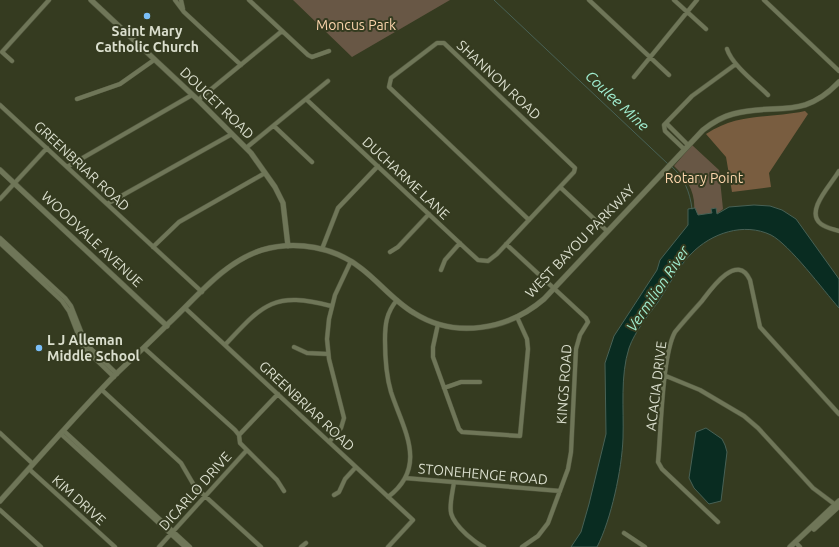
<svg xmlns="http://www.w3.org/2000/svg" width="839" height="547" font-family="Ubuntu,sans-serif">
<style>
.green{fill:#685745}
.forest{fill:#795d40}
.water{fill:#092c21;stroke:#486155}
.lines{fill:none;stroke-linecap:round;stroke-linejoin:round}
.stream{stroke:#486155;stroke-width:1}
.minor-casing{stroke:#52573e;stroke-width:5}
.tertiary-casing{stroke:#52573e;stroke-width:6}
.minor{stroke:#6f7658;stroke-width:4}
.tertiary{stroke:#6f7658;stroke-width:5}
.poi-dot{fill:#7abff8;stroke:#353b20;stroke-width:1.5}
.labels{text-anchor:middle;stroke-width:4;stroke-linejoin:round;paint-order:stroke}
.park-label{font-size:14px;fill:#fcd5ac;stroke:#353b20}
.poi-label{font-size:14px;font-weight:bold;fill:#dadecd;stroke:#353b20}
.street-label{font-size:14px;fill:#dadecd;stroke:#353b20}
.water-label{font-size:15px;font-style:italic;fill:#a0edd0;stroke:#353b20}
</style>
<rect width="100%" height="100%" fill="#353b20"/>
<path class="green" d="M 293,0 L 450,0 L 352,57 Z
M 692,145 L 719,170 L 723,209 L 718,213 L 697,216 L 694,211 C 696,193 687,178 674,166 Z"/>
<path class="forest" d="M 805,111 L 808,114 L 769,173 L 771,187 L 732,192 L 726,157 L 706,134 C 739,112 768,119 805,111 Z"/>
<path class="water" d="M 754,205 L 770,206 L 782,210 L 796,219 L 839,279 L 839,308 C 823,290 790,245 771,235 C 744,222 711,233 691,254 C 678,267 668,287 658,302 C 648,316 635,331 629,348 C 620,376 624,409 623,438 C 622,469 611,520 597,547 L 571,547 L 581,532 L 589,504 L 606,434 L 605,363 L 614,336 L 657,270 L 660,260 L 688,225 L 688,209 L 695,208 L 698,215 L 712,213 L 711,209 L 716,208 L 717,214 L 729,207 Z
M 706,428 L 722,439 L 725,445 L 727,452 L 721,501 L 709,504 L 694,488 L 689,478 L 696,432 Z"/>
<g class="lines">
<path class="stream" d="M 494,0 L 668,164
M 671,166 C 684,177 690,192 692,209"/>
<defs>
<path id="minor" d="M 175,0 L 184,12 L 241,65
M 181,0 L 183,9
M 249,0 L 308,55 L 312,57 L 329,51
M 589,0 L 669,75
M 674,0 L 706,29
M 764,0 L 839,71
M 727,49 C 732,65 756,83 768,95
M 12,61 L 2,52 L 49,0
M 634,77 L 697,0
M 77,99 L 120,84 L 154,60
M 198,100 L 282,31
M 307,100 L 466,249 L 478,260 L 488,261 L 497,254 L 574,172 L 575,168 L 444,43 L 437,43 L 391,78 L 389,87 L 529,220
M 0,105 L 202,292
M 666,123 L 688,145
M 274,126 L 312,162
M 246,148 L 328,81
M 684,149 L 665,131 L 664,125 L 692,96 L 736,64
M 67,167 L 192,95
M 839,171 C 832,184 804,211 821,224 C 826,228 833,229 839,231
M 560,187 L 607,231
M 0,199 L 47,148
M 107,204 L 232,134
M 0,238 L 65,298 L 71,306 L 86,344 L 117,374
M 0,243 L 62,301 L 69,311 L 83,347 L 114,377
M 506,244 L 586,318 L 588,322 L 580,335 L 576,349 L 571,452 L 568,469 L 548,523 L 538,536 L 522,547
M 153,247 L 179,222 L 265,173
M 322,249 L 338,208 L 378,166
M 390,252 L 398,247 L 429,214
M 441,270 L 445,260 L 460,243
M 185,308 L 413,520 L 388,547
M 438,324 L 433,347 L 433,357 L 459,429 L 462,432 L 520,436 L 528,349 L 527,339 L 517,317
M 225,345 C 263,304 274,291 331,306
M 294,347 L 307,353 L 328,354
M 144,348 L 235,430 L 239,435 L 240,443 L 277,480 L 284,491
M 666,376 L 700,390 L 744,416 L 758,428 L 813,488 L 837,506
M 444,388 L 461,382 L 480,382
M 102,390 L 181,463 L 195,487 L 261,547
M 64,431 L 190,547
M 0,433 L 33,464
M 61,434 L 185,547
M 239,435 L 278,394
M 329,442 L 341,428 L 344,418 L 329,359 L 327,339 L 329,319 L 335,295 L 351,261
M 29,469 L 115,547
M 405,478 L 560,491
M 454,482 C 450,509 445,514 466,534 C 472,539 477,544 484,547
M 334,495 L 339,492 L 345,479 L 356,467
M 388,497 C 429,466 403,429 391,392 C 386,375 385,358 385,340 C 385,325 386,313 397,300
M 0,510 L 41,547
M 718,522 L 662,469 L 658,462 C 661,432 662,355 675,332 C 684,321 693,311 702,301 C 711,289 737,252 750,280 L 760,327 L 839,414
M 624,533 L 645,547
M 795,542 L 800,547
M 159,547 L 247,450
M 301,547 L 306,543"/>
<path id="tertiary" d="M 91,0 L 198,100 L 251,153 L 275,187 L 283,203 L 288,246
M 0,170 L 167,326
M 0,501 C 38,459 75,416 115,375 C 133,358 151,341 169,323 C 197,297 224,262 262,250 C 296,240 335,247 362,269 C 380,283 395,302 414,313 C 455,339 508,330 544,299 L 703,130 C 712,123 721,117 733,114 C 776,102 802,121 839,82
M 814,529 L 839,506
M 790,547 L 839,501"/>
</defs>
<use href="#minor" class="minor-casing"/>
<use href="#tertiary" class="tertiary-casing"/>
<use href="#minor" class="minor"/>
<use href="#tertiary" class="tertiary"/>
</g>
<g class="poi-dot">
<circle cx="147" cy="16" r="4"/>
<circle cx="39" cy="348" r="4"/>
</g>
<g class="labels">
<g class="park-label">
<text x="356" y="30">Moncus Park</text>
<text x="704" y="183">Rotary Point</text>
</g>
<g class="poi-label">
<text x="147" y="36">Saint Mary<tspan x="147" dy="16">Catholic Church</tspan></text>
<text x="47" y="345" text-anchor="start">L J Alleman<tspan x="47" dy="16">Middle School</tspan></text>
</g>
<g class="street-label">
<text transform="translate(499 80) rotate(43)" y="5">SHANNON ROAD</text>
<text transform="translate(217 103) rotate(44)" y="5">DOUCET ROAD</text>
<text transform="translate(82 166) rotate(43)" y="5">GREENBRIAR ROAD</text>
<text transform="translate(406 178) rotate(43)" y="5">DUCHARME LANE</text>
<text transform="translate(92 239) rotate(43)" y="5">WOODVALE AVENUE</text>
<text transform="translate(580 241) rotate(-46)" y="5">WEST BAYOU PARKWAY</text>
<text transform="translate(564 384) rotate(-86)" y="5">KINGS ROAD</text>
<text transform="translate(656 386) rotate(-83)" y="5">ACACIA DRIVE</text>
<text transform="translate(307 406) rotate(43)" y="5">GREENBRIAR ROAD</text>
<text transform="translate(483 474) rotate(5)" y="5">STONEHENGE ROAD</text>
<text transform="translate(195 491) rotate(-48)" y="5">DICARLO DRIVE</text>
<text transform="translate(79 500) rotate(42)" y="5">KIM DRIVE</text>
</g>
<g class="water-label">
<text transform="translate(617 101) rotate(43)" y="5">Coulee Mine</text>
<text transform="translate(658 289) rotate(-56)" y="5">Vermilion River</text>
</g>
</g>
</svg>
